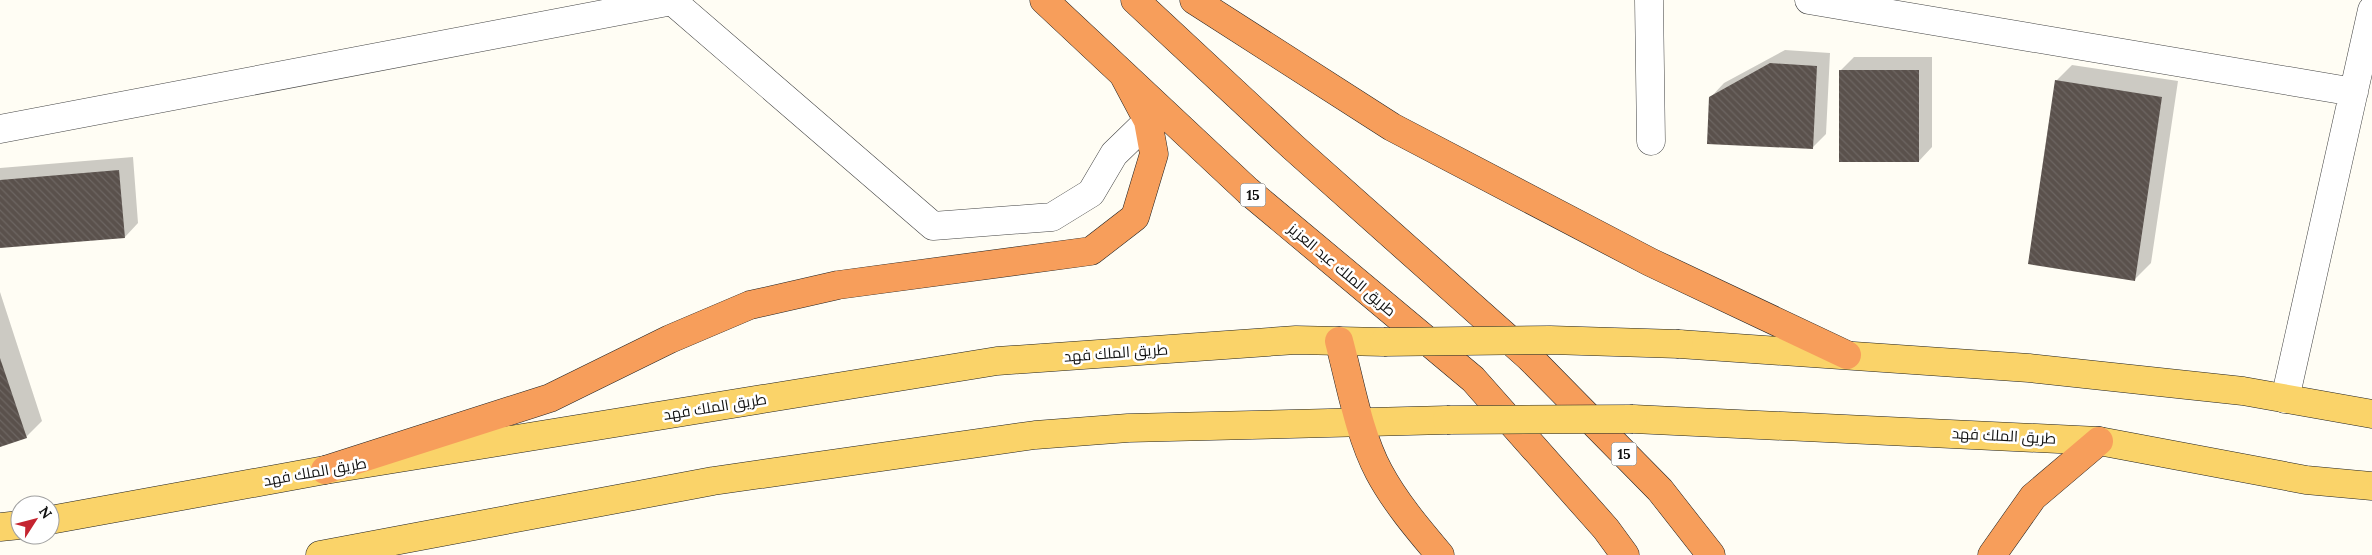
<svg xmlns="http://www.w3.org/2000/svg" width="2372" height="555" viewBox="0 0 2372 555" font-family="Lora,Cairo,serif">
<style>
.shadow{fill:#0003}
.building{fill:url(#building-back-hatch)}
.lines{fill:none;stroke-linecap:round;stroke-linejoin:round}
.minor-casing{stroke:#444;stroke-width:29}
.major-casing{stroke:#222;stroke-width:29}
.highway-casing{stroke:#222;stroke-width:29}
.minor{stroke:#fff;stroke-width:28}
.major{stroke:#fad369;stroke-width:28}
.highway{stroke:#f79e5b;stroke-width:28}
.major-bridge-casing{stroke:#222;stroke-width:29;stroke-linecap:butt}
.major-bridge{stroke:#fad369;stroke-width:28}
.labels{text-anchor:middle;stroke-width:5;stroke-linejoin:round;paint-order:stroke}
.shield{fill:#fff;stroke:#585858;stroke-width:1}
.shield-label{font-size:14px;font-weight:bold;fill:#111}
.street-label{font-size:15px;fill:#111;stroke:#fff}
</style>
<defs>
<pattern id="building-back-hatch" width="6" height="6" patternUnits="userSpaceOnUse" patternTransform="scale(1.25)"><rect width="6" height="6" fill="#5a514c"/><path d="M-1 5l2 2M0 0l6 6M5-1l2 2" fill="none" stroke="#6d6662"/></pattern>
</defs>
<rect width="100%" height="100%" fill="#fffdf4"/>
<path class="shadow" d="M1785,50L1830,53L1826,134L1812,148L1710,98L1724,83Z
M1854,57H1932V147L1919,161L1840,71Z
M2072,65L2178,81L2151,263L2135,279L2056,81Z
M133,157L138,223L125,237L0,247V168Z
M0,292L42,421L26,437L0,445Z"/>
<path class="building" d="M1770,63L1817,66L1813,149L1707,144L1709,97Z
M1839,70H1919V162H1839Z
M2055,80L2162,97L2135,281L2028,264Z
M119,170L125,238L0,248V180Z
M0,358L27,438L0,447Z"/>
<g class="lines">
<g class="minor-casing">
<path id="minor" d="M671,0L933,226L1052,217L1091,193L1114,154L1148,121
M1649,0L1651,141
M1809,0L2354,92
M0,129L672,1
M2285,399L2372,10"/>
</g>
<g class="major-casing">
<path id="major" d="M1679,344L2029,368L2243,391L2372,414
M1633,419L2099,441L2306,480L2372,486
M50,520L325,470L997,361L1296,340L1384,342
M0,527L20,525
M320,555L713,481L1035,435L1128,428L1447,420"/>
</g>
<g class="highway-casing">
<path id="highway" d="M1044,0L1248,191L1473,379L1606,529L1625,555
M1135,0L1293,147L1530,358L1660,490L1711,555
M1194,0L1392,127L1650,262L1847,355
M1339,341C1350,382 1359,435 1379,472C1395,502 1418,529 1440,555
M325,470L550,398L670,339L750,305L838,285L1091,251L1135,217L1154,154L1148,121L1123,74
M1992,555L2033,497L2099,441"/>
</g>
<use href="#minor" class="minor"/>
<use href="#major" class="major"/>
<use href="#highway" class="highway"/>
<g class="major-bridge-casing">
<path id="major-bridge" d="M1384,342L1550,340L1679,344
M1447,420L1633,419"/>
</g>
<use href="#major-bridge" class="major-bridge"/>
</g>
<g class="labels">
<g class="shield">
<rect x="1240.5" y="183.5" width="25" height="23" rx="4"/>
<rect x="1611.5" y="442.5" width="25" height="23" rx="4"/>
</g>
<g class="shield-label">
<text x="1253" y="200">15</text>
<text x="1624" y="459">15</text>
</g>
<g class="street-label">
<text transform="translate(1342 270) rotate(40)" y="5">طريق الملك عبد العزيز</text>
<text transform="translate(1116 353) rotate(-4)" y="5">طريق الملك فهد</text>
<text transform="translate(715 407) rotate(-9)" y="5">طريق الملك فهد</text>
<text transform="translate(2004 436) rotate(3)" y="5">طريق الملك فهد</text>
<text transform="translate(315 472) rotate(-10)" y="5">طريق الملك فهد</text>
</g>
</g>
<g transform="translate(35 520) rotate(54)"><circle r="24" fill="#ffffff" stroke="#a0a0a0"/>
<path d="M0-4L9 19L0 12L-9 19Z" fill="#c52430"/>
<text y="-8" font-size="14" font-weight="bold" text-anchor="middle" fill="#111111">N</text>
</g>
</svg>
